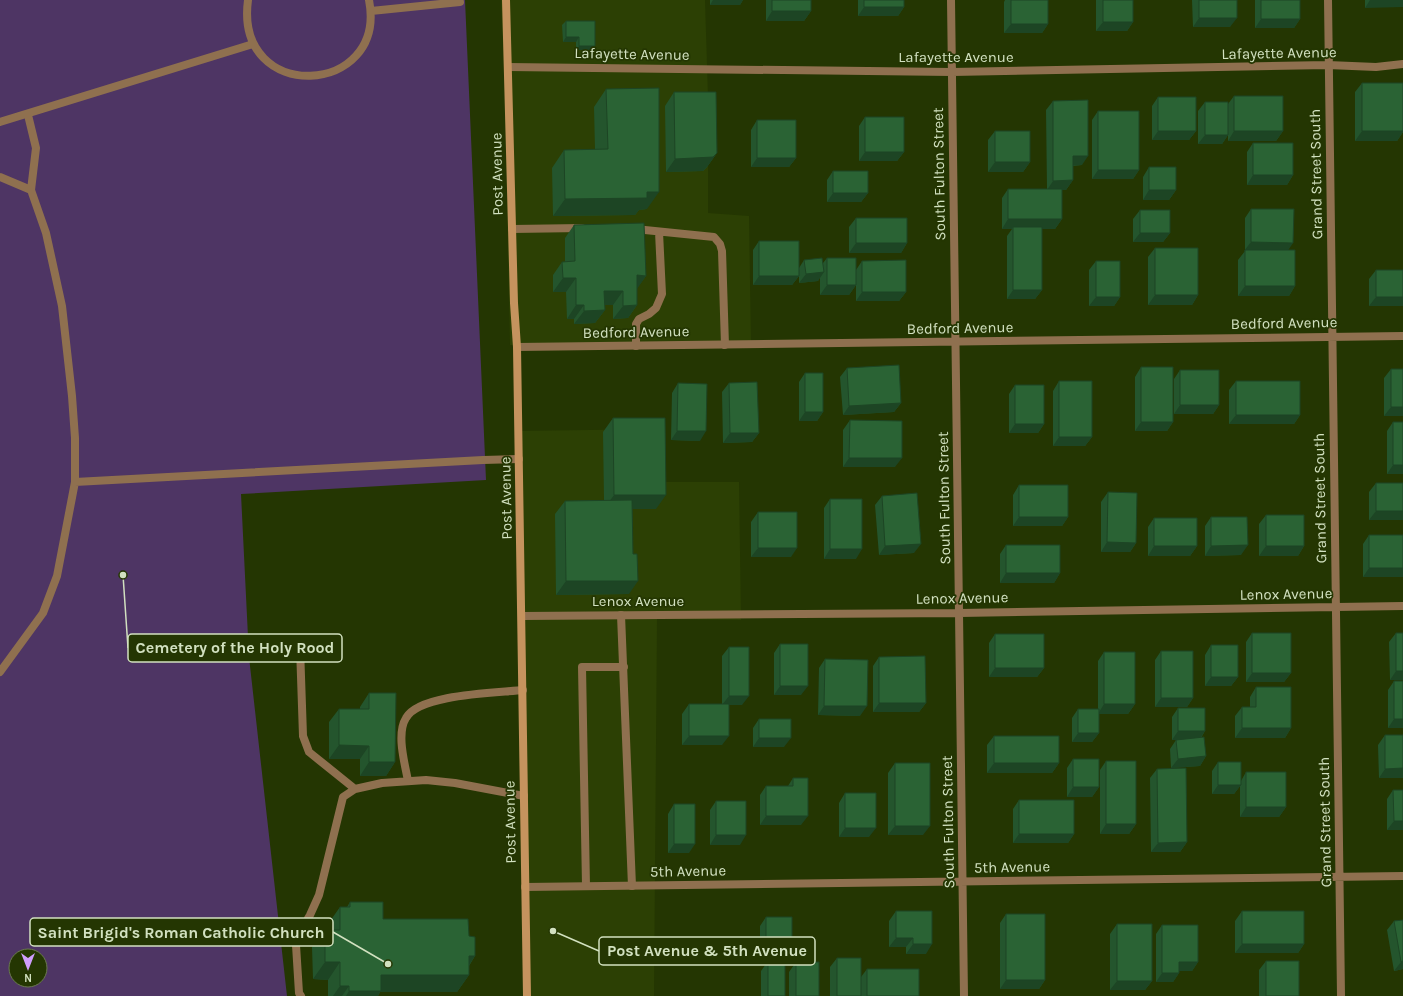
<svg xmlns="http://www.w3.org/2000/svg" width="1403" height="996" viewBox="0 0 1403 996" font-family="Karla,sans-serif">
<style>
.built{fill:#2c4004}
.green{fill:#4e3564;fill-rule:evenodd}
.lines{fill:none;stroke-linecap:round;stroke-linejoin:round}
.lane{stroke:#8f704f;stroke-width:8}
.street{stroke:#8f704f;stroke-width:8}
.secondary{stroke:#c5935e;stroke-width:8}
.wall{fill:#24552d}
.shaded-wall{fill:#1d4524}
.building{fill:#2a6334;stroke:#1d4524}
.labels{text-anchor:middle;stroke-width:3.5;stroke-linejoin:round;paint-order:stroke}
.street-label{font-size:15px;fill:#d2e1c0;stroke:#243602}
.leader{fill:none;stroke:#d2e1c0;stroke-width:1.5}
.callout-dot{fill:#d2e1c0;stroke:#243602;stroke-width:1.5}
.callout{fill:#243602;stroke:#d2e1c0;stroke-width:1.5}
.callout-label{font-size:16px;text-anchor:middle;font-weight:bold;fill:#d2e1c0}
</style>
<rect width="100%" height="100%" fill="#243602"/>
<path class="built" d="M501,0H705L708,97V213L749,216L751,345H510L505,93Z
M659,429V482H739L741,620L657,619L654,996H526L517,431Z"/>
<path class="green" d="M0,0H465L486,480L241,494L249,657L287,996H0ZM16,956H40V980H16Z"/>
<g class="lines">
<path class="lane" d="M248,0C234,105 388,97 369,0
M371,11L460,2
M0,122L253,44
M0,177L31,190
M512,229L582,228
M635,229L714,237L720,244L722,251L725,345
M636,346V324L639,319L649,314L656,308L662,294L659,232
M75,482L483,460L519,459
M621,615L632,886
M300,647L303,736L309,752L355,789
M0,672L43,613L57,576L75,482V438L72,396L62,306L46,233L31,190L36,148L28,115
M408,781C405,764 396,734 406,718C419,694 496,693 523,690
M586,886L582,667H624
M301,996L299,993L296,945L299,934L310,915L319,895L343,797L355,789L382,783L426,780L455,783L524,796"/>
<path class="street" d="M951,0L964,996
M1328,0L1341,996
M508,67L952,72L1328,65L1376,67L1403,64
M517,347L1403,336
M522,616L960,613L1403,606
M525,887L1403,876"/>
<path class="secondary" d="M506,0L514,303L517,347L527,996"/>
</g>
<path class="wall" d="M710,0H743L740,5H710Z
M766,0H811V11L804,21H766Z
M858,0H904V7L898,16H858Z
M1005,0H1048V24L1042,33H1004V2Z
M1096,0H1133V22L1127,31H1096Z
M1192,0H1237L1230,27H1193Z
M1255,0H1300V19L1294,28H1255Z
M1365,0H1403L1365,8Z
M566,21L595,46L592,50H576V42H563L562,25Z
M1362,83H1403V132L1397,141H1355V92Z
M606,89L647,209L639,210L635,215L553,216L552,168L564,150H595L594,107Z
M674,92L717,153L707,167L703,171L666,172L665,106Z
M1234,96L1283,131L1276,141H1228V135L1222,144H1198V111L1205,102L1228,104Z
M1158,97L1196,131L1189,140H1152V106Z
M1053,101L1082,165L1073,166V180L1066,190H1062V219L1055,229H1042V290L1035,299H1007V236L1012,229H1002V198L1008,189H1047L1046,110Z
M1098,111L1139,170L1133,179H1092V120Z
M865,117L904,152L897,161H859V126Z
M757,120L796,158L789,167H751V130Z
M995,131L1030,162L1023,172H988V140Z
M1253,143L1293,175L1287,185H1247V152Z
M1149,167L1176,190L1169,200H1143V177Z
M833,171L868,193L861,202H827V180Z
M1251,209L1288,250L1295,286L1289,296H1238V260L1245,251V218Z
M1140,210L1170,233L1163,242H1133V219Z
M856,218L907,243L901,253H849V227Z
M574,225L646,276L637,288V305L628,318L613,319V305H604L605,310L595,323L574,324V319H567L566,292H553V275L562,262H565V238Z
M759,241L799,268L804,260L823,263L827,258L856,285L849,295H820V277L818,281L799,283V276L792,285H753V250Z
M1155,248L1198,295L1192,305H1148V257Z
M862,261L906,292L899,301H856V270Z
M1096,261L1120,297L1114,306H1089V270Z
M1376,270L1403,306H1369V279Z
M1141,367L1173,422L1167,431H1135V377Z
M847,368L901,403L894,412L843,415L840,377Z
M1391,369L1403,416H1384V378Z
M1180,370L1219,405L1213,414H1174V379Z
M805,373L823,412L817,421H799V382Z
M1059,381L1092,437L1085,446H1053V391Z
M1236,381L1300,415L1294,424H1229V390Z
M678,383L700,441L671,440L672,393Z
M729,383L759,433L752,442L723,443L722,392Z
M1015,385L1044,424L1038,433H1009V394Z
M613,418L656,509H632L629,594L556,595L555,514L565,501L604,500L603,432Z
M850,420L895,467H843V430Z
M1393,422L1403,474H1387V431Z
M1376,483L1403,520H1369V492Z
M1019,485L1068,517L1062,526H1013V495Z
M1108,492L1136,543L1130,552H1101V502Z
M882,496L914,553L879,555L875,505Z
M830,499L856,559H824V508Z
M758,512L791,557H751V522Z
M1266,515L1304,546L1298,556H1259V524Z
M1211,517L1241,555L1205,556V526Z
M1154,518L1197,546L1190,556H1148V527Z
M1369,535L1403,577H1363V544Z
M1006,545L1060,573L1054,583H1000V554Z
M1252,633L1291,673L1284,682H1246V642Z
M1396,633L1403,680H1390L1389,642Z
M995,634L1044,668L1037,677H989V643Z
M780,644L801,695H774V653Z
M1211,645L1238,677L1231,686H1205V655Z
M729,647L742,705H729L722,745H682V714L689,704H722V656Z
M1161,651L1193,698L1187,707H1155V660Z
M1104,652L1135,704L1128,714H1099V733L1092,742H1072V718L1078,709H1098V661Z
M879,657L926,703L919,712H873V666Z
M825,659L860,716L818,715L819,668Z
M1394,681L1403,728H1388V690Z
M1256,687L1291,728L1285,738H1235V716L1242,707H1250V697Z
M369,693L395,762L386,776H360V759H329V722L339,709H360V707Z
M1178,708L1205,731L1201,738L1206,756L1200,766L1171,768L1170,749L1176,740H1172V717Z
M759,719L784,747H753V728Z
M1385,735H1403V778H1379L1378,745Z
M994,736L1059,763L1052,773H987V745Z
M1073,759L1099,787L1092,797H1067V768Z
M1106,761L1136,824L1129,834H1100V770Z
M1218,762L1241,781L1246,772L1286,807L1279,817H1240V786L1234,794H1212V771Z
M895,763L923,835H888V773Z
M1157,769L1187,842L1180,852H1151L1150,778Z
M793,778L801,825H760V795L766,786H788Z
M1393,790L1403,830H1387V799Z
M845,793L869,837H839V803Z
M1019,800L1074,834L1068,843H1013V809Z
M716,801L740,845H710V810Z
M674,804L689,853H668V814Z
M350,902L383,919L469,936L475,956L469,966V975L457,992H380L378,996H328V980L313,979L312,947L325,930H328V924L340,907H347Z
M896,911L926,954H906V947H889V921Z
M1242,911L1304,944L1298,953H1235V921Z
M1006,914L1045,980L1039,989H1000V923Z
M766,917L786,964H785V996H761V971L766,964H760V926Z
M1403,920V969L1394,971L1387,930L1394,921Z
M1117,924L1152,981L1145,990H1110V934Z
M1162,925L1198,962L1192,971H1179V973L1173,982H1156V934Z
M837,958L861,977L867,969L919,996H830V967Z
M1266,961L1299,996H1259V970Z
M796,962L819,996H789V972Z"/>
<path class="shaded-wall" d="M713,0H743L740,5H710Z
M1370,0H1403V7L1365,8Z
M864,7H904L898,16H858Z
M772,11H811L804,21H766Z
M1199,18H1237L1230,27H1193Z
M1261,19H1300L1294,28H1255Z
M1103,22H1133L1127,31H1096Z
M1011,24H1048L1042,33H1004Z
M566,37H579L576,42H563Z
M579,46H595L592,50H576Z
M1158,131H1196L1189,140H1152Z
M1234,131H1283L1276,141H1228Z
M1362,131H1403V132L1397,141H1355Z
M1205,135H1228L1222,144H1198Z
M865,152H904L897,161H859Z
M717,153L707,167L703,171L666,172L675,159Z
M1073,156H1088L1082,165L1066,166Z
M757,158H796L789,167H751Z
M995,162H1030L1023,172H988Z
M1098,170H1139L1133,179H1092Z
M1253,175H1293L1287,185H1247Z
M1073,180L1066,190H1047L1053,181Z
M1149,190H1176L1169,200H1143Z
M647,192H659L647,209L639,210L635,215L553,216L565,199Z
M833,193H868L861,202H827Z
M1008,219H1062L1055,229H1013V227L1012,229H1002Z
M1140,233H1170L1163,242H1133Z
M1251,242L1293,243L1287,252L1244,251Z
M856,243H907L901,253H849Z
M824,272L818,281L799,283L806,274Z
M637,275L646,276L637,289Z
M759,276H799L792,285H753Z
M563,278H576L566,292H553Z
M827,285H856L849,295H820Z
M1245,286H1295L1289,296H1238Z
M1013,290H1042L1035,299H1007Z
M604,291H623L613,305H595Z
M862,292H906L899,301H856Z
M1155,295H1198L1192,305H1148Z
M1096,297H1120L1114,306H1089Z
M1376,297H1403V306H1369Z
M576,305H584L574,319H567Z
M637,305L628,318L613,319L623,306Z
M605,310L595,323L574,324L584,311Z
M901,403L894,412L843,415L849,406Z
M1180,405H1219L1213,414H1174Z
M1391,407H1403V416H1384Z
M805,412H823L817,421H799Z
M1236,415H1300L1294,424H1229Z
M1141,422H1173L1167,431H1135Z
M1015,424H1044L1038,433H1009Z
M677,431H706L700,441L671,440Z
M730,433H759L752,442L723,443Z
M1059,437H1092L1085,446H1053Z
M849,458H902L895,467H843Z
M1393,465H1403V474H1387Z
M614,495H666L656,509H604Z
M1376,511H1403V520H1369Z
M1019,517H1068L1062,526H1013Z
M1107,542L1136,543L1130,552H1101Z
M921,544L914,553L879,555L885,546Z
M1248,545L1241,555L1205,556L1211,546Z
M1154,546H1197L1190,556H1148Z
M1266,546H1304L1298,556H1259Z
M758,548H797L791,557H751Z
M830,549H862L856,559H824Z
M1369,568H1403V577H1363Z
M1006,573H1060L1054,583H1000Z
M566,581H638L629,594L556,595Z
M995,668H1044L1037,677H989Z
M1396,671H1403V680H1390Z
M1252,673H1291L1284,682H1246Z
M1211,677H1238L1231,686H1205Z
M780,686H808L801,695H774Z
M729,696H749L742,705H722Z
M1161,698H1193L1187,707H1155Z
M879,703H926L919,712H873Z
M1104,704H1135L1128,714H1098Z
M824,706H867L860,716L818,715Z
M1394,719H1403V728H1388Z
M1242,728H1291L1285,738H1235Z
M1178,731H1205L1199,740H1172Z
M1078,733H1099L1092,742H1072Z
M689,736H729L722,745H682Z
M759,738H791L784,747H753Z
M339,745L369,746L360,759H329Z
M1206,756L1200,766L1171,768L1178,759Z
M369,762H395L386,776H360Z
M994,763H1059L1052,773H987Z
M1403,768V778H1379L1385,769Z
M1218,785H1241L1234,794H1212Z
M1073,787H1099L1092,797H1067Z
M1246,807H1286L1279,817H1240Z
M766,816H808L801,825H760Z
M1394,821H1403V830H1387Z
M1106,824H1136L1129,834H1100Z
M895,826H930L923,835H888Z
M845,828H876L869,837H839Z
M1019,834H1074L1068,843H1013Z
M716,835H746L740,845H710Z
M1187,842L1180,852H1151L1158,843Z
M674,844H695L689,853H668Z
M896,938H913L906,947H889Z
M913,944H932L926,954H906Z
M1242,944H1304L1298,953H1235Z
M766,955H792L786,964H768V962L766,964H760Z
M469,956H475L463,974Z
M1403,961V969L1394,971L1401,962Z
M325,962H340L328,980L313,979Z
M1179,962H1198L1192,971H1173Z
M1162,973H1179L1173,982H1156Z
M381,975H469L457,992H380L378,996H346L349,991Z
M1006,980H1045L1039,989H1000Z
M1117,981H1152L1145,990H1110Z
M340,986H349L342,996H333Z"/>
<path class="building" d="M772,0H811V11H772Z
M864,0H904V7H864Z
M1011,0H1048V24H1011Z
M1103,0H1133V22H1103Z
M1199,0H1237V18H1199Z
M1261,0H1300V19H1261Z
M566,21H595V46H579V37H566Z
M1362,83H1403V131H1362Z
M659,88V192H647V198L565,199L564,150L608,149L606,89Z
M674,92H716L717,153L713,157L675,159Z
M1234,96H1283V131H1234Z
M1158,97H1196V131H1158Z
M1088,100V156H1073V180L1053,181V101Z
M1205,102H1228V135H1205Z
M1098,111H1139V170H1098Z
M865,117H904V152H865Z
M757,120H796V158H757Z
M995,131H1030V162H995Z
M1253,143H1293V175H1253Z
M1149,167H1176V190H1149Z
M833,171H868V193H833Z
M1008,189H1062V219H1008Z
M1251,209H1294L1293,243L1251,242Z
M1140,210H1170V233H1140Z
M856,218H907V243H856Z
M644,223L646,276L637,275V305L623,306V291H604L605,310L584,311V305H576V278H563L562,262L575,261L574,225Z
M1013,227H1042V290H1013Z
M759,241H799V276H759Z
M1155,248H1198V295H1155Z
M1245,250H1295V286H1245Z
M822,258L824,272L806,274L804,260Z
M827,258H856V285H827Z
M906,260V292H862V261Z
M1096,261H1120V297H1096Z
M1376,270H1403V297H1376Z
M899,365L901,403L849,406L847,368Z
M1141,367H1173V422H1141Z
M1391,369H1403V407H1391Z
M1180,370H1219V405H1180Z
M805,373H823V412H805Z
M1059,381H1092V437H1059Z
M1236,381H1300V415H1236Z
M757,382L759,433H730L729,383Z
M678,383L707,384L706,431H677Z
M1015,385H1044V424H1015Z
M613,418H665L666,495H614Z
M850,420L902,421V458H849Z
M1393,422H1403V465H1393Z
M1376,483H1403V511H1376Z
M1019,485H1068V517H1019Z
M1108,492L1137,493L1136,543L1107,542Z
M917,493L921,544L885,546L882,496Z
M830,499H862V549H830Z
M632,500L633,554H637L638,581H566L565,501Z
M758,512H797V548H758Z
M1266,515H1304V546H1266Z
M1211,517H1247L1248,545L1211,546Z
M1154,518H1197V546H1154Z
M1369,535H1403V568H1369Z
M1006,545H1060V573H1006Z
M1252,633H1291V673H1252Z
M1396,633H1403V671H1396Z
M995,634H1044V668H995Z
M780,644H808V686H780Z
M1211,645H1238V677H1211Z
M729,647H749V696H729Z
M1161,651H1193V698H1161Z
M1104,652H1135V704H1104Z
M925,656L926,703H879V657Z
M825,659L868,660L867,706H824Z
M1394,681H1403V719H1394Z
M1256,687H1291V728H1242V707H1256Z
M369,693H396L395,762H369V746L339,745V709H369Z
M689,704H729V736H689Z
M1178,708H1205V731H1178Z
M1078,709H1099V733H1078Z
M759,719H791V738H759Z
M1385,735H1403V768L1385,769Z
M994,736H1059V763H994Z
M1204,737L1206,756L1178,759L1176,740Z
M1073,759H1099V787H1073Z
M1106,761H1136V824H1106Z
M1218,762H1241V785H1218Z
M895,763H930V826H895Z
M1186,768L1187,842L1158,843L1157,769Z
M1246,772H1286V807H1246Z
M793,778H808V816H766V786H793Z
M1393,790H1403V821H1394Z
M845,793H876V828H845Z
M1019,800H1074V834H1019Z
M716,801H746V835H716Z
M674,804H695V844H674Z
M350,902H383V919H468L469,936L475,937V956H469V975H381V991H349V986H340V962H325V930H340V907H350Z
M896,911H932V944H913V938H896Z
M1242,911H1304V944H1242Z
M1006,914H1045V980H1006Z
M766,917H792V955H766Z
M1403,920V961L1401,962L1394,921Z
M1117,924H1152V981H1117Z
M1162,925H1198V962H1179V973H1162Z
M837,958H861V996H837Z
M1266,961H1299V996H1266Z
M768,962H785V996H768Z
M796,962H819V996H796Z
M867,969H919V996H867Z"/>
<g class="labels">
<g class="street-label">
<text transform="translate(1279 53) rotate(-1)" y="5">Lafayette Avenue</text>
<text transform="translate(632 54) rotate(1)" y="5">Lafayette Avenue</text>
<text x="956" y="62">Lafayette Avenue</text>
<text transform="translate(497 174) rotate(-91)" y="5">Post Avenue</text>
<text transform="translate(939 174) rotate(-91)" y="5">South Fulton Street</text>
<text transform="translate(1316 174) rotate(-91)" y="5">Grand Street South</text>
<text transform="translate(1284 323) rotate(-1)" y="5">Bedford Avenue</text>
<text transform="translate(960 328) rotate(-1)" y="5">Bedford Avenue</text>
<text transform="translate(636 332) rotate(-1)" y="5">Bedford Avenue</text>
<text transform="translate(506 498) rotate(-91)" y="5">Post Avenue</text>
<text transform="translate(944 498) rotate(-91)" y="5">South Fulton Street</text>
<text transform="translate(1320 498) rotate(-91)" y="5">Grand Street South</text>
<text transform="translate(1286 594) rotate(-1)" y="5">Lenox Avenue</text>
<text transform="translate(962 598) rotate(-1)" y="5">Lenox Avenue</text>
<text x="638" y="606">Lenox Avenue</text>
<text transform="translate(510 822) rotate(-91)" y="5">Post Avenue</text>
<text transform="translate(948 822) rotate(-91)" y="5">South Fulton Street</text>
<text transform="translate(1325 822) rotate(-91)" y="5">Grand Street South</text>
<text transform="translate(1012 867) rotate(-1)" y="5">5th Avenue</text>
<text transform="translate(688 871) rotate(-1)" y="5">5th Avenue</text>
</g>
</g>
<path class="leader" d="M123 575L128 648M388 964L333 932M553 931L599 951"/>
<g class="callout-dot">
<circle cx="123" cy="575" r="4"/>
<circle cx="388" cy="964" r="4"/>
<circle cx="553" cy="931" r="4"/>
</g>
<g class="callout">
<rect x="128" y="634" width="214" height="28" rx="4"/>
<rect x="30" y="918" width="303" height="28" rx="4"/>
<rect x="599" y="937" width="216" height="28" rx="4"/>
</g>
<g class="callout-label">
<text x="235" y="653">Cemetery of the Holy Rood</text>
<text x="181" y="938">Saint Brigid's Roman Catholic Church</text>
<text x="707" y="956">Post Avenue &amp; 5th Avenue</text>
</g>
<g transform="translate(28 968) rotate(180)"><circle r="19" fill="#243602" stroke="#6a7a4e"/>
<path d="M0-3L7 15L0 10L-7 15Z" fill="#d09dfe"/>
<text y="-6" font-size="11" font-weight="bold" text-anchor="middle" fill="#d2e1c0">N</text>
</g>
</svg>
